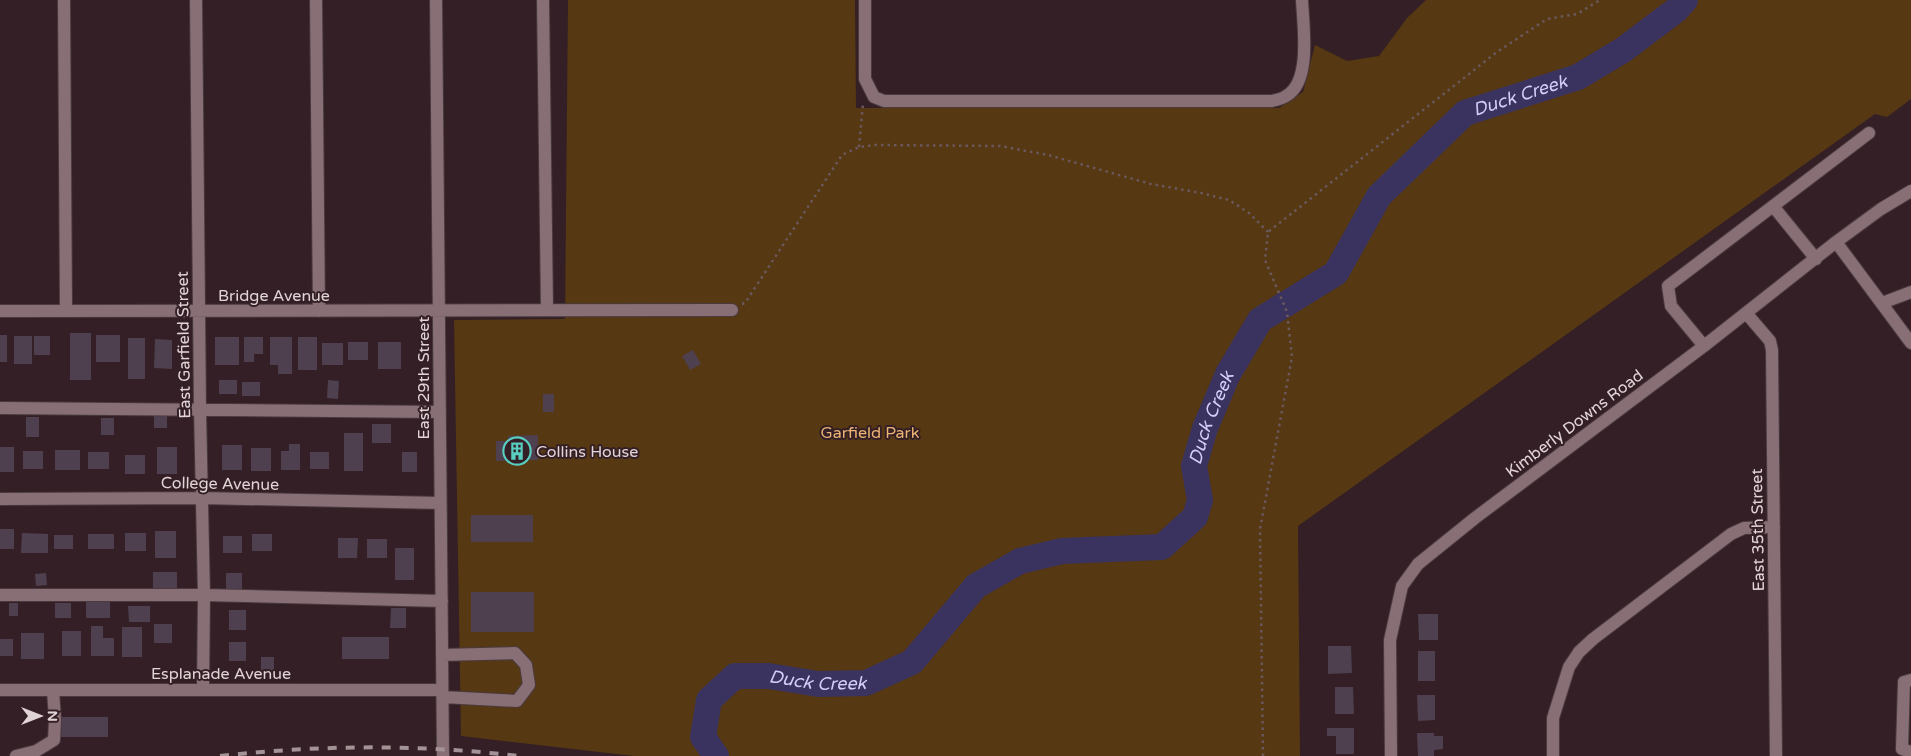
<svg xmlns="http://www.w3.org/2000/svg" width="1911" height="756" viewBox="0 0 1911 756" font-family="'Varela Round',sans-serif">
<style>
.green{fill:#563812}
.lines{fill:none;stroke-linecap:round;stroke-linejoin:round}
.river{stroke:#3b335f;stroke-width:26}
.building{fill:#4f404f}
.minor-casing{stroke:#4a3a3e;stroke-width:14}
.path{stroke:#6a585d;stroke-width:2.5;stroke-dasharray:2.5 4;stroke-linecap:butt}
.minor{stroke:#876f75;stroke-width:12}
.rail{stroke:#a39397;stroke-width:4;stroke-dasharray:9 9;stroke-linecap:butt}
.labels{text-anchor:middle;stroke-width:4;stroke-linejoin:round;paint-order:stroke}
.street-label{font-size:16px;fill:#e1d4d7;stroke:#331f25}
.park-label{font-size:16px;fill:#ecb473;stroke:#331f25}
.poi-label{font-size:16px;fill:#e1d4d7;stroke:#331f25;text-anchor:start}
.water-label{font-size:18px;font-style:italic;fill:#d2cdfa;stroke:#331f25}
</style>
<rect width="100%" height="100%" fill="#331f25"/>
<path class="green" d="M568,0H855L856,108H1279L1303,92L1315,45L1347,61L1379,56L1407,18L1426,0H1911V99L1887,117L1875,114L1298,526L1300,756H634L461,736L454,320L565,319Z"/>
<g class="lines">
<path class="river" id="s1" d="M716,756L703,737L709,700L735,676H769L818,684L866,683L912,662L976,586L1020,561L1062,551L1162,547L1195,517L1200,500L1194,466L1205,428L1228,374L1260,320L1336,273L1379,196L1465,113L1578,77L1623,50L1676,10L1685,0"/>
</g>
<path class="building" d="M70,333H91V380H70Z
M0,335H7V362H0Z
M96,335H120V362H96Z
M14,336H32V364H14Z
M34,336H50V355H34Z
M215,337H239V365H215Z
M244,337H263V354H254V362H244Z
M270,337H292V374H278V365H270Z
M298,337H317V370H298Z
M128,338H145V379H128Z
M155,339L172,340V369L154,368Z
M348,342H368V360H348Z
M378,342H401V369H378Z
M322,343H343V365H322Z
M693,350L701,364L690,370L682,356Z
M219,380H237V394H219Z
M328,380L339,381L338,399L327,398Z
M242,382H260V396H242Z
M543,394H554V412H543Z
M154,416H167V428H154Z
M26,417H39V437H26Z
M101,418H114V435H101Z
M372,424H391V443H372Z
M344,433H363V471H344Z
M538,435V460L496,461V441H508V436Z
M289,444H300V470H281V451H289Z
M222,445H242V470H222Z
M0,447H14V472H0Z
M157,447H177V474H157Z
M251,448H271V471H251Z
M55,450H80V470H55Z
M23,451H43V469H23Z
M88,452H109V469H88Z
M310,452H329V469H310Z
M402,452H417V472H402Z
M125,455H145V474H125Z
M471,515H533V542H471Z
M0,529H14V549H0Z
M155,531H176V558H155Z
M22,533L48,534V553H21Z
M125,533H146V551H125Z
M88,534H114V549H88Z
M252,534H272V551H252Z
M54,535H73V549H54Z
M223,536H242V553H223Z
M338,538H358L357,558H338Z
M367,539H387V558H367Z
M395,548H414V580H395Z
M153,572H177V588H153Z
M46,573L47,585L36,586L35,574Z
M226,573H242V589H226Z
M471,592H534V632H471Z
M86,602H110V618H86Z
M9,603H18V616H9Z
M55,603H71V618H55Z
M128,606H150V622H129Z
M391,608H406V628H390Z
M229,610H246V630H229Z
M1418,614H1438V640H1419Z
M154,624H172V643H154Z
M91,626H103V638H114V656H91Z
M122,627H142V657H122Z
M62,631H81V656H62Z
M21,633H44V659H21Z
M342,637H389V659H342Z
M0,639H13V656H0Z
M229,642H246V661H229Z
M1328,646H1351L1352,673L1328,674Z
M1418,651H1435V681H1418Z
M261,657H274V671H261Z
M1335,687H1353L1354,714H1335Z
M1417,695H1435V720L1418,721Z
M57,717H108V737H57Z
M1327,728H1354V754H1336V736H1327Z
M1417,733H1434V736H1443V749L1434,750V756H1418Z"/>
<g class="lines">
<g class="minor-casing">
<path id="minor" d="M64,0L66,311
M196,0L200,410L204,595L203,689
M316,0L319,311
M436,0L443,756
M543,0L547,310
M865,0V79L874,97L884,101H1271C1276,100 1282,99 1286,96C1312,82 1303,25 1302,0
M1773,206L1816,259
M1836,242L1911,343
M1882,303L1911,292
M0,311L732,310
M1746,313L1770,341L1772,350L1776,756
M1704,346L1671,306L1668,286L1869,133
M0,408L440,412
M0,499L202,498L440,503
M0,595H204L442,601
M442,655L515,653L526,665L529,685L517,701L443,697
M1911,680L1904,682L1902,749L1911,752
M0,690H442
M16,756L36,751L54,740L55,720L53,690
M1391,756L1390,640L1402,586L1418,564L1475,518L1704,346L1836,242L1881,209L1911,191
M1553,756V718L1569,667L1579,652L1593,639L1731,534L1744,528L1774,527"/>
</g>
<path class="path" d="M859,147L863,104
M742,304L745,303L842,155L859,147L875,145L1000,146L1048,155L1151,184L1201,193L1229,200L1249,213L1268,232
M1263,756L1260,529L1292,357L1287,312L1265,260L1268,232L1497,52L1547,19L1577,14L1600,0"/>
<use href="#minor" class="minor"/>
<path class="rail" d="M220,756C319,745 419,744 518,756"/>
</g>
<defs>
<g id="building-ring" transform="scale(1.4375)"><circle r="9.5" fill="#331f25" stroke="#58cec0" stroke-width="1.5"/><path d="M-4-6H4V6H1V3H-1V6H-4ZM-2.5-4.3h1.7v1.8h-1.7ZM.8-4.3h1.7v1.8H.8ZM-2.5-1h1.7V.8h-1.7ZM.8-1h1.7V.8H.8Z" fill="#58cec0"/></g>
</defs>
<g fill-rule="evenodd">
<use href="#building-ring" x="517" y="451"/>
</g>
<g class="labels">
<g class="street-label">
<text x="274" y="301">Bridge Avenue</text>
<text transform="translate(183 345) rotate(-91)" y="6">East Garfield Street</text>
<text transform="translate(423 378) rotate(-90)" y="6">East 29th Street</text>
<text transform="translate(1574 423) rotate(-37)" y="6">Kimberly Downs Road</text>
<text transform="translate(220 483) rotate(1)" y="6">College Avenue</text>
<text transform="translate(1757 530) rotate(-91)" y="6">East 35th Street</text>
<text x="221" y="679">Esplanade Avenue</text>
</g>
<g class="park-label">
<text x="870" y="438">Garfield Park</text>
</g>
<g class="poi-label">
<text x="536" y="457">Collins House</text>
</g>
<g class="water-label">
<text dy="6" stroke="none"><textPath href="#s1" startOffset="1184">Duck Creek</textPath></text>
<text dy="6" stroke="none"><textPath href="#s1" startOffset="719">Duck Creek</textPath></text>
<text dy="6" stroke="none"><textPath href="#s1" startOffset="179">Duck Creek</textPath></text>
</g>
</g>
<g transform="translate(40 716) rotate(90)" stroke="#331f25" stroke-width="4" paint-order="stroke">
<path d="M0-4L9 19L0 12L-9 19Z" fill="#e1d4d7"/>
<text y="-8" font-size="14" font-weight="bold" text-anchor="middle" fill="#e1d4d7">N</text>
</g>
</svg>
